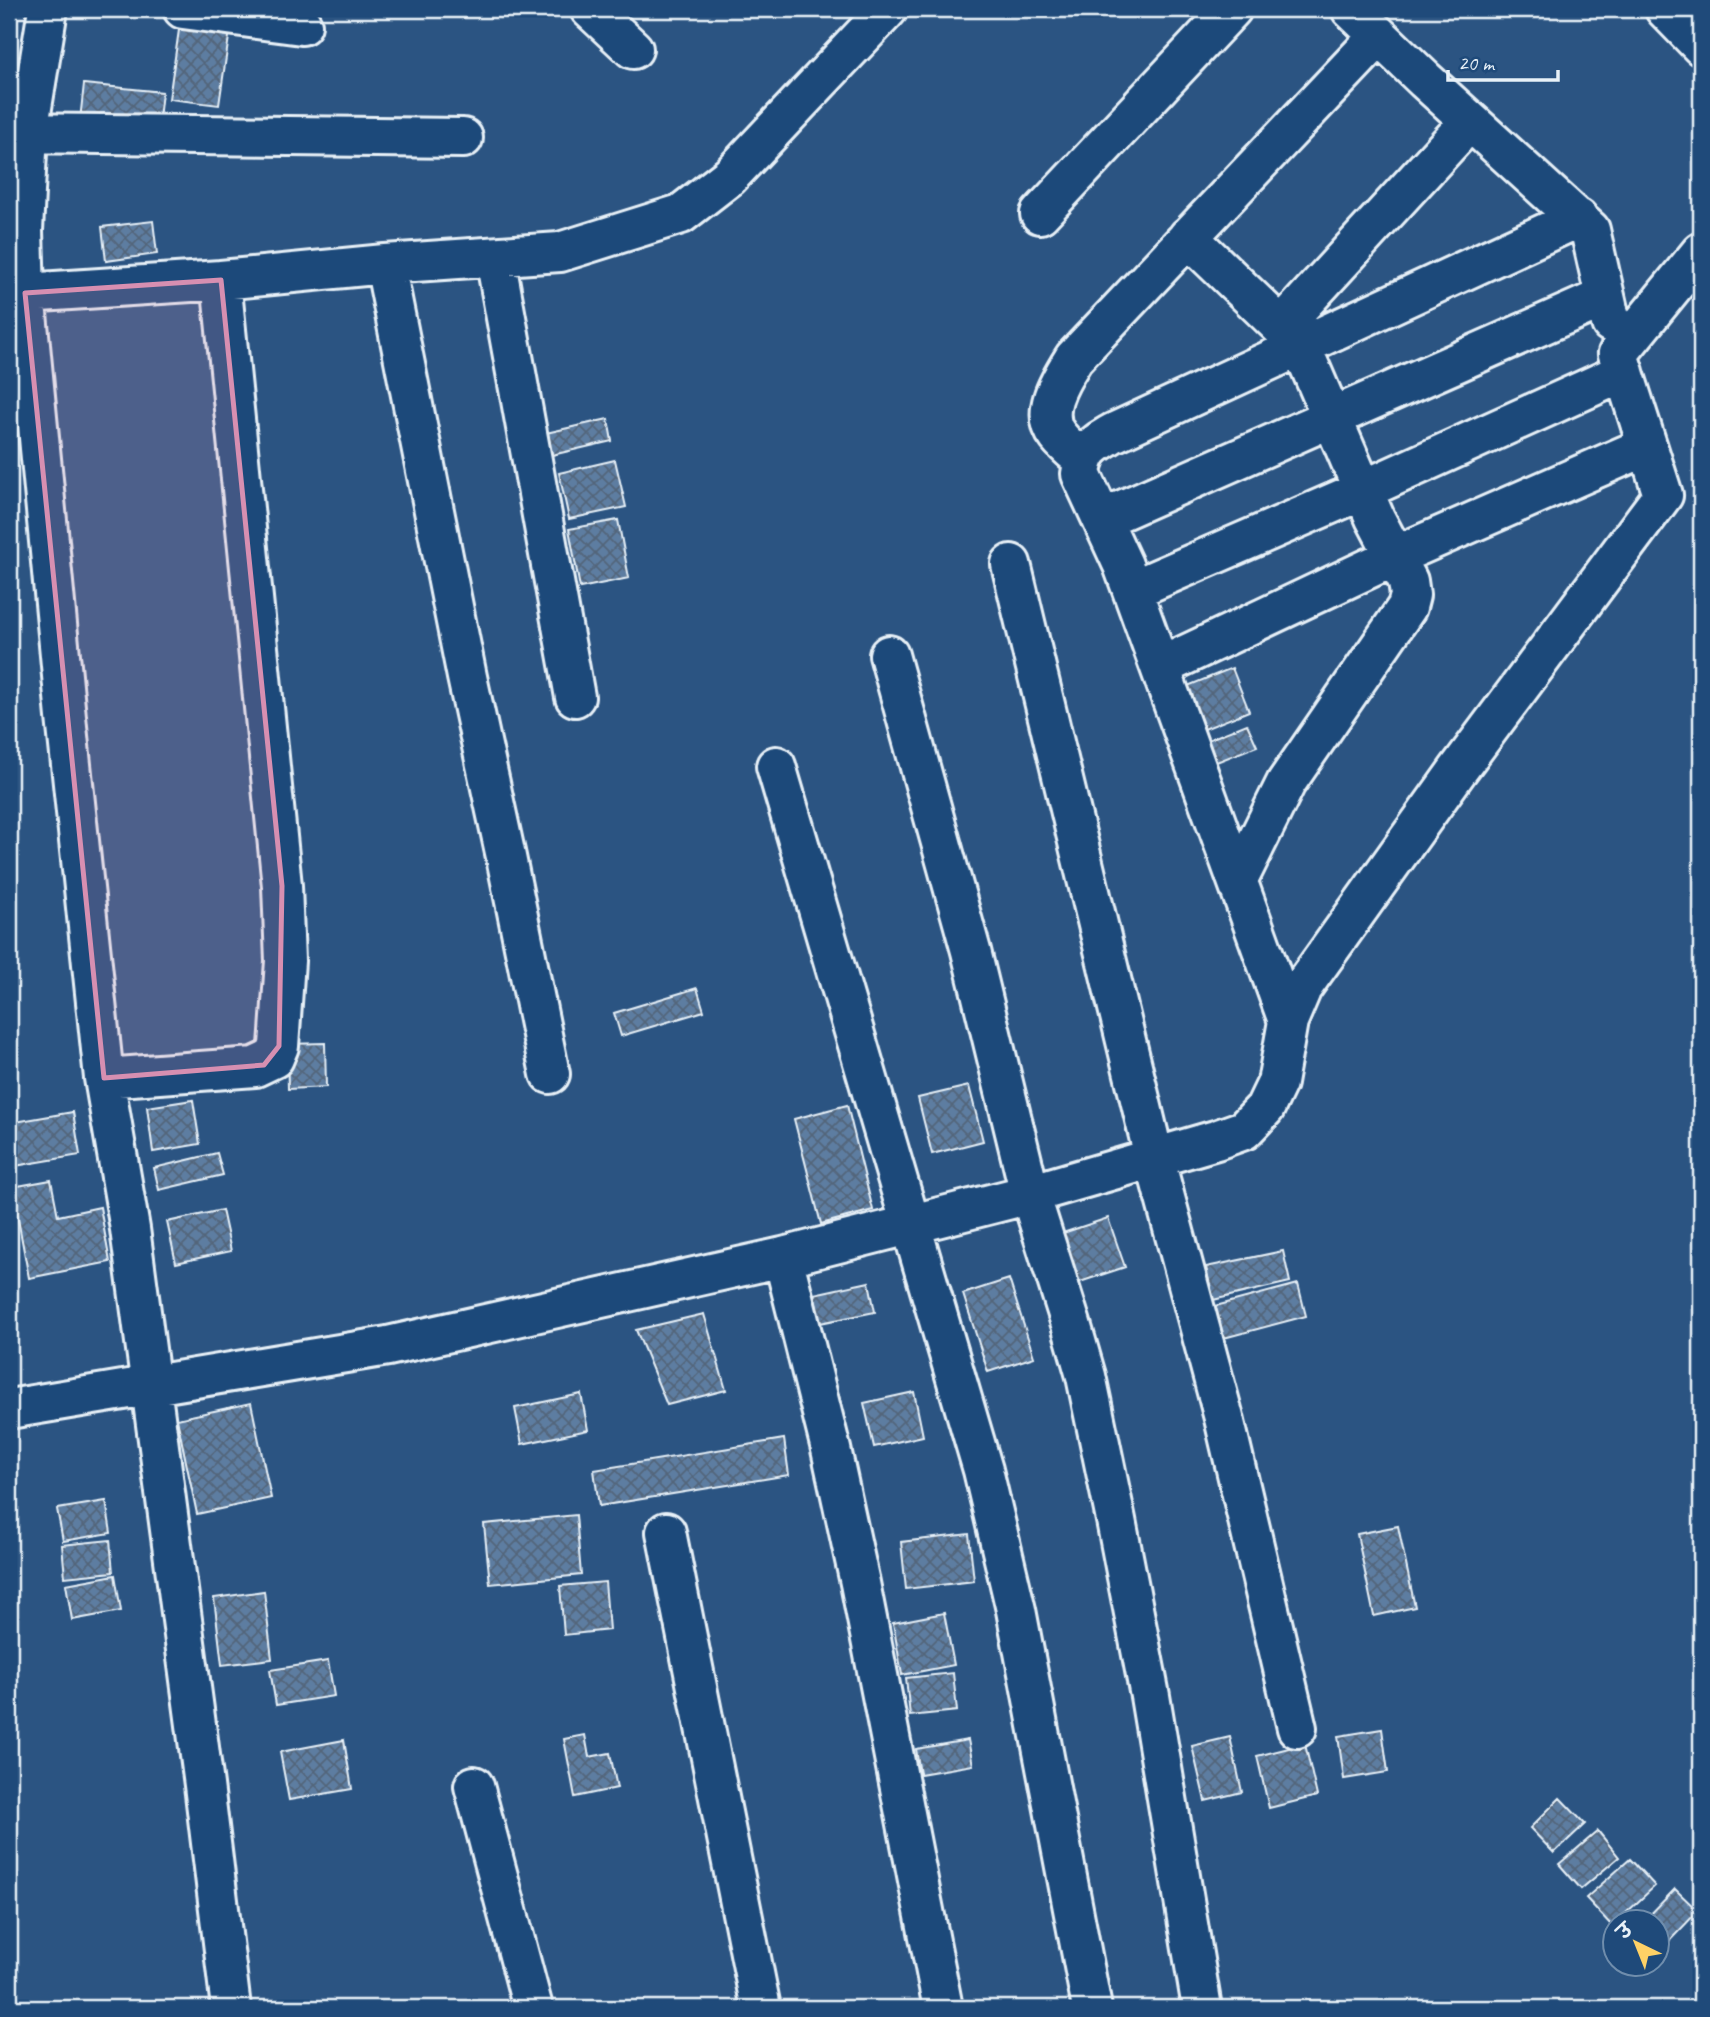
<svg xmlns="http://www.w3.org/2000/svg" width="1710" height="2017" viewBox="0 0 1710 2017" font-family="Caveat,'Playpen Sans Deva',sans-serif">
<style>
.building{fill:url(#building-cross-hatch);stroke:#e8f1f8;stroke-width:2}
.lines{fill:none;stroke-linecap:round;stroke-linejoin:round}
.street-casing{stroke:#e8f1f8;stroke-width:44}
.street{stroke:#1f4a7a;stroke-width:38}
.marked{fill:#d78fb1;fill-opacity:0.2;stroke:#d78fb1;stroke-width:5;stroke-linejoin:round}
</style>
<defs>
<pattern id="building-cross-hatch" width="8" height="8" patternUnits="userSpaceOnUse" patternTransform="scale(1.75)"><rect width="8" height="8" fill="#5d7da1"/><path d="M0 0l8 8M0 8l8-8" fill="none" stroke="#53657a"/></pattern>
</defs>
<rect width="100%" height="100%" fill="#2b5482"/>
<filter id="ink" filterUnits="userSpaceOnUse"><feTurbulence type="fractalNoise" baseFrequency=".0143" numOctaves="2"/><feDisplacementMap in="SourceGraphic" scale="14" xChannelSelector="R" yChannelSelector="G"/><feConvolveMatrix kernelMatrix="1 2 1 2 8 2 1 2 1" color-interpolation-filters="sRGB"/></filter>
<g filter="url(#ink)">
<path class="building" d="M181,16L231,23L219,105L169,99Z
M84,84L162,92L158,128L80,120Z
M153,221L157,254L106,261L102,227Z
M608,419L612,441L552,455L546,433Z
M615,460L626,507L569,519L559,473Z
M618,520L629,578L580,588L569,529Z
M1232,668L1249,711L1202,730L1185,687Z
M1247,724L1257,746L1209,765L1200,743Z
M697,988L704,1011L621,1036L614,1013Z
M325,1043L326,1087L288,1089L287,1044Z
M969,1086L983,1141L932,1154L918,1098Z
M193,1100L200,1144L153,1152L147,1107Z
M847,1105L873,1210L821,1224L794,1119Z
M73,1112L80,1155L9,1167V1123Z
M217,1153L223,1175L159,1190L154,1168Z
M51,1180L58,1216L100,1207L110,1262L29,1278L12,1187Z
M222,1210L231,1251L176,1263L167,1222Z
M1108,1218L1125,1267L1077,1283L1060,1234Z
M1283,1251L1290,1282L1213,1300L1206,1267Z
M1009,1279L1034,1357L988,1372L963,1294Z
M869,1282L875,1312L820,1323L814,1294Z
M1298,1284L1306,1316L1220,1339L1212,1307Z
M704,1314L726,1390L667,1405L636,1330Z
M914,1392L923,1436L874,1447L864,1403Z
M581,1394L588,1430L522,1444L515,1408Z
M251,1403L271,1498L197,1514L177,1419Z
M784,1439L789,1475L599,1506L594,1470Z
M106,1501L111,1533L63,1541L57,1509Z
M576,1515L581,1575L490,1584L484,1524Z
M1398,1526L1415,1607L1374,1616L1357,1534Z
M969,1534L974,1581L906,1589L901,1542Z
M110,1540L113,1572L65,1577L62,1545Z
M115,1575L121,1611L72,1620L66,1584Z
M605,1582L609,1630L564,1635L560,1586Z
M264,1591L272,1659L222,1665L214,1598Z
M944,1613L954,1665L902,1675L893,1623Z
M328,1661L334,1696L276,1705L270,1670Z
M953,1673L957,1711L910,1716L906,1678Z
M1382,1729L1388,1772L1344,1779L1338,1736Z
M585,1735L589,1757L610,1753L617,1788L575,1797L564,1739Z
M1230,1737L1242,1792L1205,1801L1192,1746Z
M344,1740L352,1789L289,1800L280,1752Z
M968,1740L973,1765L920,1774L916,1749Z
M1305,1744L1317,1796L1269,1808L1257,1756Z
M1560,1798L1585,1824L1554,1853L1530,1828Z
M1598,1831L1619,1857L1581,1889L1559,1864Z
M1630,1859L1655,1886L1612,1926L1586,1898Z
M1675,1889L1698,1911L1658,1953V1923H1642Z"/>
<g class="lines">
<g class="street-casing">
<path id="street" d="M48,9L28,132L23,231L25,293L66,717L104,1078L130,1229L204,1785L231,2008
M183,9L302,25
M590,9L633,49
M1351,9L1425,80L1590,230L1611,323
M1665,9L1701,46
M9,133L463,138
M1040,214L1232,9
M1188,237L1301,346L1375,518L1408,581L1410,595L1407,607L1286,783L1238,880
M495,257L575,697
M385,264L467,677L506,857L550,1074
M221,280L385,264L560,252L681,214L730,176L888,9
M25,293L221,280L282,886L285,961L279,1046L274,1058L255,1067L104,1078
M1281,327L1470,121
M1083,460C1075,453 1065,445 1058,436C1039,412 1061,379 1074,358L1379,36
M1102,519L1605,297
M1011,564L1154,1157L1224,1418L1297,1728
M1132,590L1363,490L1624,372
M889,655L971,951L1030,1194L1071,1324L1086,1376L1116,1520L1150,1696L1202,2008
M1160,667L1395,556L1647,446
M776,766L983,1470L1016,1610L1092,2008
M1288,1021L1123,565L1081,474C1084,449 1093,445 1113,433L1578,218
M783,1257L831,1449L860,1583L943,2008
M9,1409L388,1346L783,1257L1030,1194L1216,1140L1244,1130L1265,1108L1277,1083L1288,1021L1302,988L1458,770L1663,495L1618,354L1701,252
M666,1532L761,2008
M474,1786L533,2008"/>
</g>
<use href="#street" class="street"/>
</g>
</g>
<path class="marked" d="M221,280L282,886L279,1046L264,1065L104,1078L25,293Z"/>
<rect width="1710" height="2017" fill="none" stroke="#1f4a7a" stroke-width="35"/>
<rect x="18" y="18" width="1675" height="1982" fill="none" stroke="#e8f1f8" stroke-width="2.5" filter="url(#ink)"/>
<g transform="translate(1636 1943) rotate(317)"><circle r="33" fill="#1f4a7a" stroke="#6f8dac" stroke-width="2"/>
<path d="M0-5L12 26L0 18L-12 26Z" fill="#ffd166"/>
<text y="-10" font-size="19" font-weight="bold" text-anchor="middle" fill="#e8f1f8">उ</text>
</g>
<path d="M1448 70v10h110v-10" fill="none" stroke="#e8f1f8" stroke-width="3.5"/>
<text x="1458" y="70" font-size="21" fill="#e8f1f8" stroke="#1f4a7a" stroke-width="5" paint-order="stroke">20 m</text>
</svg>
